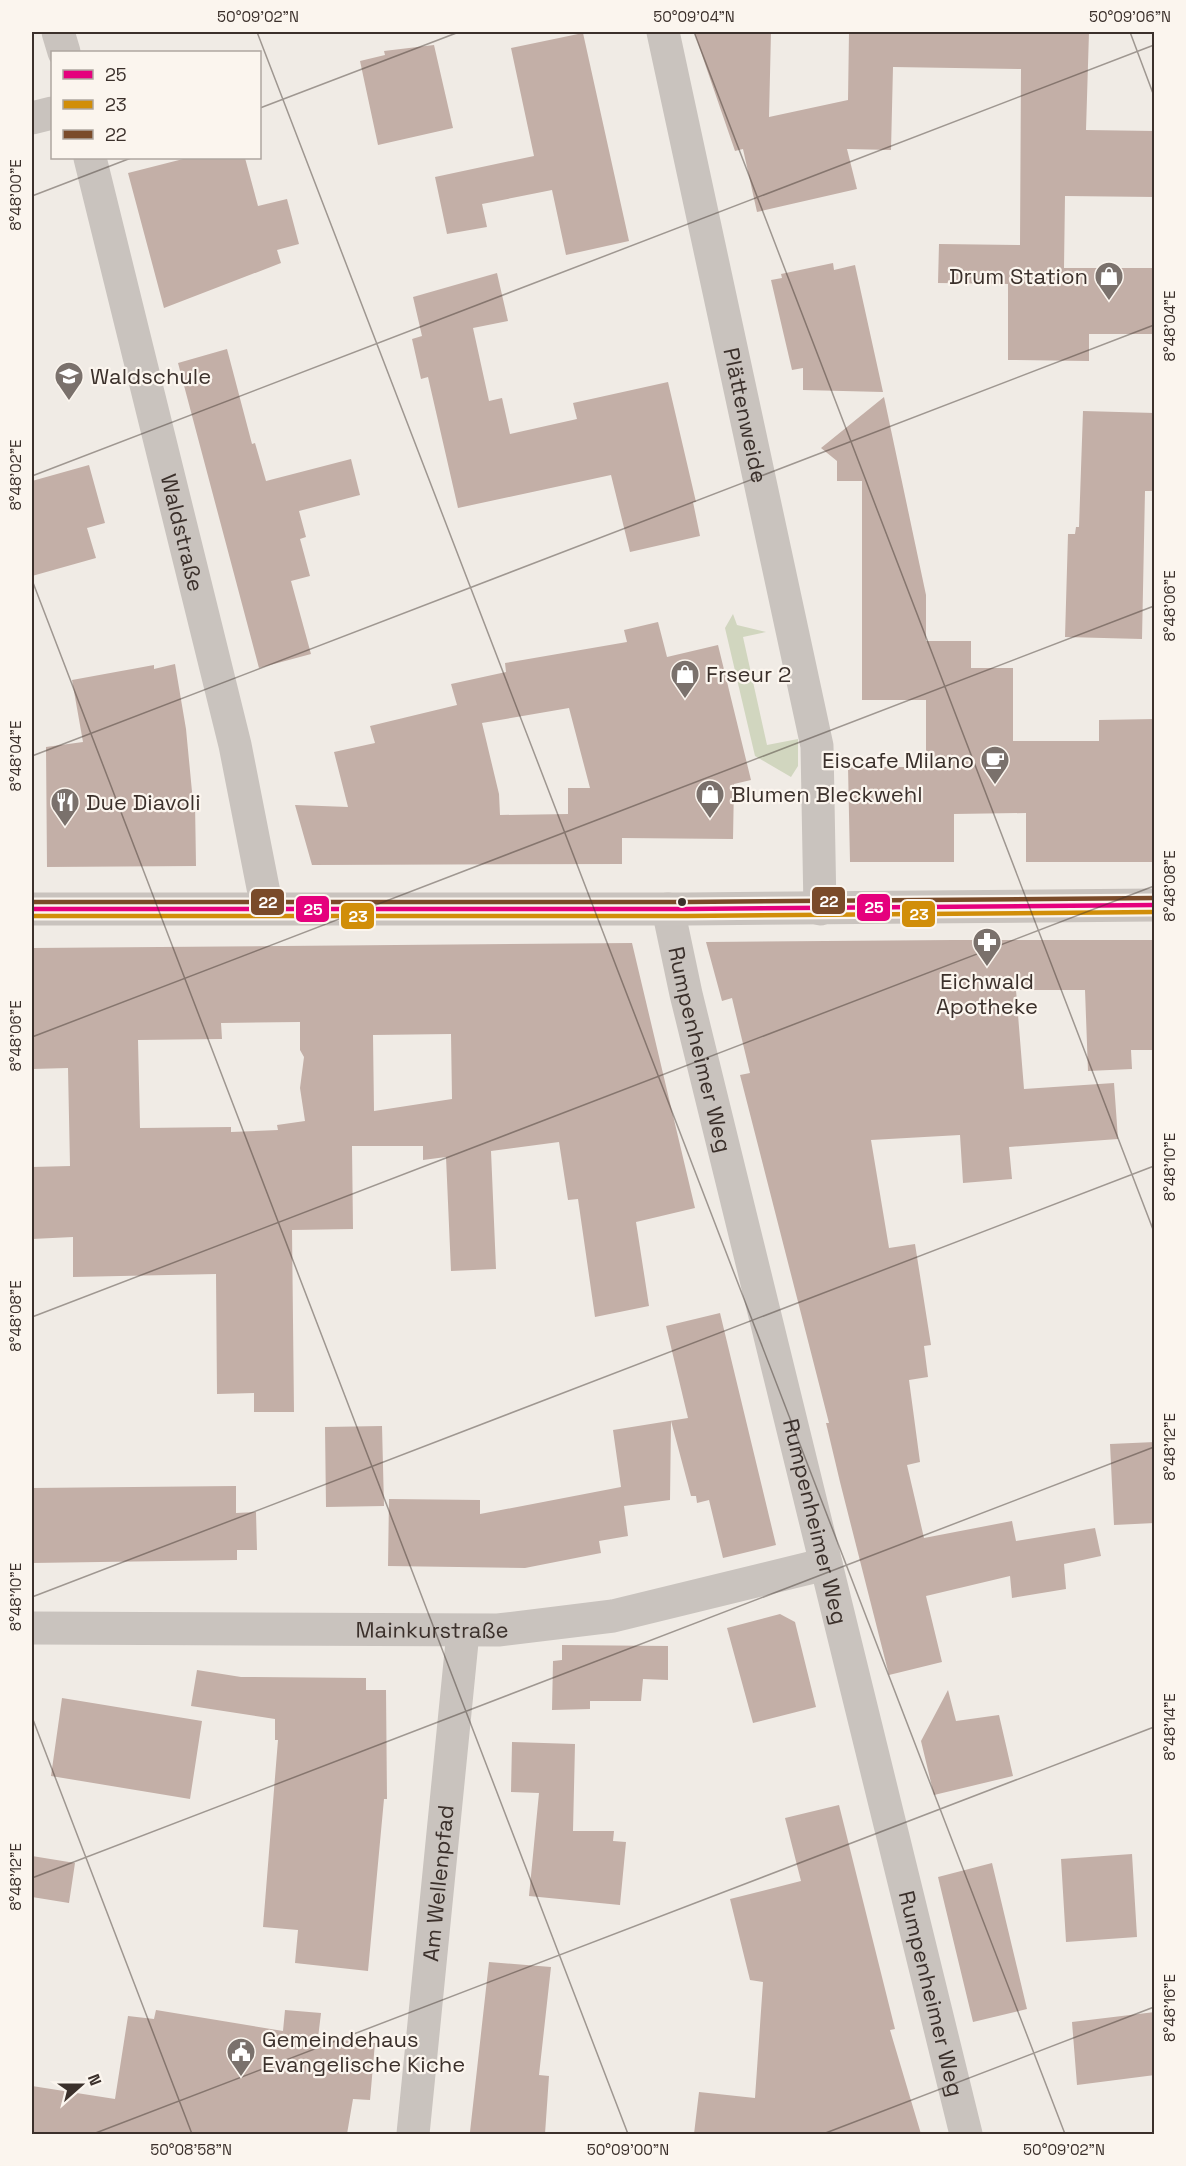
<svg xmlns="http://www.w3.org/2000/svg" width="1186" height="2166" viewBox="0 0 1186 2166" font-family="'Space Grotesk',sans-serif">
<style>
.green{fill:#d1d6bf}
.building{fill:#c3afa7;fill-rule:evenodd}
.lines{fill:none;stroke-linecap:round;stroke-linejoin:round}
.minor{stroke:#c9c3be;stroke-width:33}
.bus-1-casing{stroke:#fbf5ee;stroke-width:9}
.bus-2-casing{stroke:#fbf5ee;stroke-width:9}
.bus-3-casing{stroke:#fbf5ee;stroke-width:9}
.bus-1{stroke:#e5007d;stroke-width:4.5}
.bus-2{stroke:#d18e09;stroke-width:4.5}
.bus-3{stroke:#7a4b2a;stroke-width:4.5}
.ticks{fill:none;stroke:#3b302b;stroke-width:1.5;stroke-opacity:0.45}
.bus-dot{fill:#3b302b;stroke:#fbf5ee;stroke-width:2}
.labels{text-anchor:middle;stroke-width:4.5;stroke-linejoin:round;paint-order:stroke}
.poi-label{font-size:22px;fill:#3b302b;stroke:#fbf5ee;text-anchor:start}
.street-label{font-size:22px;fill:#3b302b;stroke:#fbf5ee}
.line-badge{stroke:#fbf5ee;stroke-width:2}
.badge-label{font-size:16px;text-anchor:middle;font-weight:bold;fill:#fff}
.neatline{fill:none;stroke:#3b302b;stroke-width:2}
.ticks-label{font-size:15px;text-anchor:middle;fill:#3b302b}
</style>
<rect width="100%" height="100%" fill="#f0ebe5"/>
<path class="green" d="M733,614L737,625L766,632L743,637L767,745L798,739V766L791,777L755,756L725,628Z"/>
<path class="building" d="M694,32H771L769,117L848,100L849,32H1089L1086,130L1155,131V197L1065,196L1064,268H1155V334H1089V361L1008,360V284L938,283L939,244L1020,245L1021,69L893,67L891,150L847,149L857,189L757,212L743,149L735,151Z
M583,33L629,241L566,255L552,190L482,204L487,227L447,234L435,177L534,156L511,48Z
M434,45L453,128L378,145L360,61L385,55L384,51Z
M187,158H245L258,206L287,199L299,244L277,250L281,263L164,308L128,173Z
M833,263L834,270L855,265L883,392L803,390V368L792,370L771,280L782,278L781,274Z
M497,273L508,321L473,328L489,401L502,398L510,434L577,419L573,403L668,382L696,502H693L700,536L630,552L611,475L458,508L428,377L421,379L412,339L422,336L413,297Z
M227,349L252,444L255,443L266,481L351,459L360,495L299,511L306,537L300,539L310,576L291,581L311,654L259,668L178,363Z
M884,397L926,595V641H971V668H1013V741H1099V720L1155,719V862H1026V813L954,814V862H850L848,767H926V700H862V481H837V461L821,448Z
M1083,411L1155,413V491H1145L1142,639L1065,637L1068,534H1075L1076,527H1079Z
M89,465L105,523L87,528L96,558L32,576V481Z
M658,622L667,657L718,645L751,780L734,784L733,839L622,838V864L312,865L295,805L348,807L334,752L375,743L370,726L457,705L451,684L506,672L505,663L627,642L624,630ZM569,708L590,788H568V814L500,815L499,794L482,723Z
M175,664L186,729L193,802H195L196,866L47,867L46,747L83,742L72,680L154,665V669Z
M953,940H1155V1050H1131L1132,1069L1088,1071L1085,990H1016L1024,1089L1114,1083L1118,1139L1009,1147L1012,1179L963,1183L960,1135L871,1140L889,1248L915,1244L931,1345L924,1346L928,1377L909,1380L920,1462L907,1465L924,1538L1012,1521L1016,1541L1095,1528L1101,1556L1064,1564L1066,1589L1012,1598L1010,1576L926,1596L942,1662L889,1675L840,1482L826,1423H829L740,1075L750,1073L732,998L722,1001L706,942Z
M632,943L695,1208L636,1222L649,1306L595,1317L578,1199L568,1200L559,1142L491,1151L496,1269L451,1271L446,1157L423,1160V1146H352L353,1229L292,1230L294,1412H254V1393L217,1394L216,1274L73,1277V1237L32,1239V1167L70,1166L68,1068L32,1069V948ZM300,1022V1050L304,1057L300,1088L305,1121L277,1125L278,1130L231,1132V1127L140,1128L138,1040L222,1039L221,1023ZM451,1034L452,1099L374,1111L373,1035Z
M720,1313L776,1545L723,1558L709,1500L697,1503L696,1496H691L671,1421L670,1500L624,1506L628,1536L599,1541L601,1553L525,1568L388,1566L389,1499L480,1500V1514L621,1487L613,1430L688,1418L666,1326Z
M382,1426L384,1506L326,1507L325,1427Z
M1155,1442V1523L1114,1525L1110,1444Z
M236,1486V1513L256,1512L257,1550H237V1560L32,1563V1488Z
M780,1614L795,1622L816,1707L753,1723L727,1628Z
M562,1645L668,1646V1680L643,1679L641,1701H590V1709L552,1710L553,1661L562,1660Z
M197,1670L241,1677L366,1678V1690H386L387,1799H384L368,1971L295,1963L298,1930L263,1927L278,1740H275V1719L191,1706Z
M948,1690L956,1721L999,1715L1013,1776L934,1795L921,1741Z
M62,1698L202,1721L190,1799L51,1776Z
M512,1742L575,1744L573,1831H614L613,1841L626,1842L620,1905L529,1896L539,1793L511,1792Z
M839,1805L895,2029L890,2030L921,2134H694L699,2092L755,2098L763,1982L750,1980L730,1899L801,1881L785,1818Z
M1132,1854L1137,1937L1066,1942L1061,1859Z
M32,1856L75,1863L69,1903L32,1897Z
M992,1863L1027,2009L973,2022L938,1877Z
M489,1962L551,1967L539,2075L549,2076L545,2134L470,2132Z
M156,2010L283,2031L285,2010L321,2013L318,2038L375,2043L370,2100L353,2099L347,2134H32V2086L115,2099L128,2016L154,2019Z
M1155,2012V2075L1077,2085L1072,2022Z"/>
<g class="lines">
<g class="minor">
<path d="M58,32L64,52"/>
<path id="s1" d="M663,32L817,746L820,909"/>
<path d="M32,118L52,113"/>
<path id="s2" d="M90,158L235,745L267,908"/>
<path d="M32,909H687L1154,905"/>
<path id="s3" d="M668,909L686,994L966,2134"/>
<path id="s4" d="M32,1628L498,1630L613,1616L826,1564"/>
<path id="s5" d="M413,2134L463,1632"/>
</g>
<g class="bus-1-casing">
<path id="bus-1" d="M32,909H687L1154,905"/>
</g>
<g class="bus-2-casing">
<path id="bus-2" d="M32,916H687L1154,912"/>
</g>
<g class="bus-3-casing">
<path id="bus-3" d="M32,902H687L1154,898"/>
</g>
<use href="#bus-1" class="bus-1"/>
<use href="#bus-2" class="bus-2"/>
<use href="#bus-3" class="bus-3"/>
</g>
<path class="ticks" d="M257,32L1065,2134M694,32L1154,1232M1130,32L1154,96M260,108L459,32M32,196L131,158M32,476L1154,45M32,580L628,2134M32,756L1154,325M32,1037L1154,606M32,1317L1154,886M32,1597L1154,1166M32,1717L192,2134M32,1878L1154,1447M93,2134L1154,1727M823,2134L1154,2007"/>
<defs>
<g id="shop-pin" transform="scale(1.5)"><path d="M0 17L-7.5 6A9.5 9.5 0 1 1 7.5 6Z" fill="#7a716c" stroke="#fbf5ee"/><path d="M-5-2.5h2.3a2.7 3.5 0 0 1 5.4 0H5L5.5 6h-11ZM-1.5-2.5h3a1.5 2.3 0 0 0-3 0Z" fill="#fff"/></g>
<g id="school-pin" transform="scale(1.5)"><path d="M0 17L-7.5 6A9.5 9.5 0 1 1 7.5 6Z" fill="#7a716c" stroke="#fbf5ee"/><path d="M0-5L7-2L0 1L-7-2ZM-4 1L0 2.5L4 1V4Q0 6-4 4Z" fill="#fff"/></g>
<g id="cafe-pin" transform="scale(1.5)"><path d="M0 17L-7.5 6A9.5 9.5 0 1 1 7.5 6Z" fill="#7a716c" stroke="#fbf5ee"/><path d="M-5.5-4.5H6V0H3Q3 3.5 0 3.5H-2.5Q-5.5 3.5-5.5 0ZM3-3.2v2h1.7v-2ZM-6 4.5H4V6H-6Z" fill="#fff"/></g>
<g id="restaurant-pin" transform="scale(1.5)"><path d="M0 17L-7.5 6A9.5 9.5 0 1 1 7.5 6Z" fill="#7a716c" stroke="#fbf5ee"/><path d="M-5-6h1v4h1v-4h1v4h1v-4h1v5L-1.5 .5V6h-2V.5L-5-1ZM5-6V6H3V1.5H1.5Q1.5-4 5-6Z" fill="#fff"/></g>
<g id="pharmacy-pin" transform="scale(1.5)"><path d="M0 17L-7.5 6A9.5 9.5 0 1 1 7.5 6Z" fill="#7a716c" stroke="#fbf5ee"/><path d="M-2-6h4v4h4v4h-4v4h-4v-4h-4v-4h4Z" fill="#fff"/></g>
<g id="civic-pin" transform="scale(1.5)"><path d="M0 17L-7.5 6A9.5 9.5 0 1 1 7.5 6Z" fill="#7a716c" stroke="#fbf5ee"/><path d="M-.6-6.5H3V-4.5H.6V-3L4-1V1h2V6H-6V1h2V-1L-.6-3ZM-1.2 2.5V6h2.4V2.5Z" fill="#fff"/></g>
</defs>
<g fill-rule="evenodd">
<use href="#shop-pin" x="1109" y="276"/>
<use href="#school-pin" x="69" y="376"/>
<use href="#shop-pin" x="685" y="674"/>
<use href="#cafe-pin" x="995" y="760"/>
<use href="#shop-pin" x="710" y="794"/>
<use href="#restaurant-pin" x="65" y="802"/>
<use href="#pharmacy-pin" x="987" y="942"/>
<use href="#civic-pin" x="241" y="2052"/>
</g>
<circle class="bus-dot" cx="682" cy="902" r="5"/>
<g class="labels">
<g class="poi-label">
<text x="1088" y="284" text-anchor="end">Drum Station</text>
<text x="90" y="384">Waldschule</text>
<text x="706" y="682">Frseur 2</text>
<text x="974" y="768" text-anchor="end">Eiscafe Milano</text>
<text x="731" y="802">Blumen Bleckwehl</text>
<text x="86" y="810">Due Diavoli</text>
<text x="987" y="989" text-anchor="middle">Eichwald<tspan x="987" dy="25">Apotheke</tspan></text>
<text x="262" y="2047">Gemeindehaus<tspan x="262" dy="25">Evangelische Kiche</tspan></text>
</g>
<g class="street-label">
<text dy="8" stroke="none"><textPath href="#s1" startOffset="392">Plättenweide</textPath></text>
<text dy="8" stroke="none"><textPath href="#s2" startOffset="386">Waldstraße</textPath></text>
<text dy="8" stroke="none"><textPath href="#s3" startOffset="144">Rumpenheimer Weg</textPath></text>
<text dy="8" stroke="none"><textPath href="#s3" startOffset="630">Rumpenheimer Weg</textPath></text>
<text dy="8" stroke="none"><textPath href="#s4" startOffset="400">Mainkurstraße</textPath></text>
<text dy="8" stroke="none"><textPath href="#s5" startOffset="252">Am Wellenpfad</textPath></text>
<text dy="8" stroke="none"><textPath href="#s3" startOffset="1116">Rumpenheimer Weg</textPath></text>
</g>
</g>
<g class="line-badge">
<rect x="811" y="886" width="35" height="29" rx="6" fill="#7a4b2a"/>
<rect x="250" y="888" width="35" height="28" rx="6" fill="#7a4b2a"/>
<rect x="856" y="893" width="35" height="29" rx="6" fill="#e5007d"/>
<rect x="295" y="895" width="35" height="28" rx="6" fill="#e5007d"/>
<rect x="901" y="900" width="35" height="28" rx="6" fill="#d18e09"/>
<rect x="340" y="902" width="35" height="28" rx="6" fill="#d18e09"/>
</g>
<g class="badge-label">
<text x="829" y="907">22</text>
<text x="268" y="908">22</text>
<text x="874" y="913">25</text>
<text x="313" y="915">25</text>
<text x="919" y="920">23</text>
<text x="358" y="922">23</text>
</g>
<rect width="1186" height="2166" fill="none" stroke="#fbf5ee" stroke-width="66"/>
<rect x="51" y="51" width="210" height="108" fill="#fbf5ee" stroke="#aea6a0" stroke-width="1.5"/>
<rect x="63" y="70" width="30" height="9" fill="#e5007d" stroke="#aea6a0" stroke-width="1.5"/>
<text x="105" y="81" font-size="18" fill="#3b302b">25</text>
<rect x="63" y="100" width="30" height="9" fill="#d18e09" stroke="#aea6a0" stroke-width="1.5"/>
<text x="105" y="111" font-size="18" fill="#3b302b">23</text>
<rect x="63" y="130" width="30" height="9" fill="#7a4b2a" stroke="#aea6a0" stroke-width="1.5"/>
<text x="105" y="141" font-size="18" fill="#3b302b">22</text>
<g transform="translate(81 2085) rotate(69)" stroke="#fbf5ee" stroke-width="4.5" paint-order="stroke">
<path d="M0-4.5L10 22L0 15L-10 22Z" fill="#3b302b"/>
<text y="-9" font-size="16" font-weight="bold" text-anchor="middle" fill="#3b302b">N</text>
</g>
<rect x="33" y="33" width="1120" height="2100" class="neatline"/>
<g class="ticks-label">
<text x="258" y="22">50°09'02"N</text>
<text x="694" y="22">50°09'04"N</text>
<text x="1130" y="22">50°09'06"N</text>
<text transform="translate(16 195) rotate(-90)" y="5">8°48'00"E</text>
<text transform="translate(1170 326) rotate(-90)" y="5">8°48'04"E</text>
<text transform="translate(16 475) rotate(-90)" y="5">8°48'02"E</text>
<text transform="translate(1170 606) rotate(-90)" y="5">8°48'06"E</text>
<text transform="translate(16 756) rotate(-90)" y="5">8°48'04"E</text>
<text transform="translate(1170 886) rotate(-90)" y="5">8°48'08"E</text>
<text transform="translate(16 1036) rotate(-90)" y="5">8°48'06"E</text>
<text transform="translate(1170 1167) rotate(-90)" y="5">8°48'10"E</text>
<text transform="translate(16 1316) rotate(-90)" y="5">8°48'08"E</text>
<text transform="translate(1170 1447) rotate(-90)" y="5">8°48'12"E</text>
<text transform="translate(16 1597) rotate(-90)" y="5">8°48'10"E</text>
<text transform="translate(1170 1727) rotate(-90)" y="5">8°48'14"E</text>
<text transform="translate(16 1877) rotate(-90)" y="5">8°48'12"E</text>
<text transform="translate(1170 2008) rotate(-90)" y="5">8°48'16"E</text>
<text x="191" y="2155">50°08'58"N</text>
<text x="628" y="2155">50°09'00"N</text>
<text x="1064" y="2155">50°09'02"N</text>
</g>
</svg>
